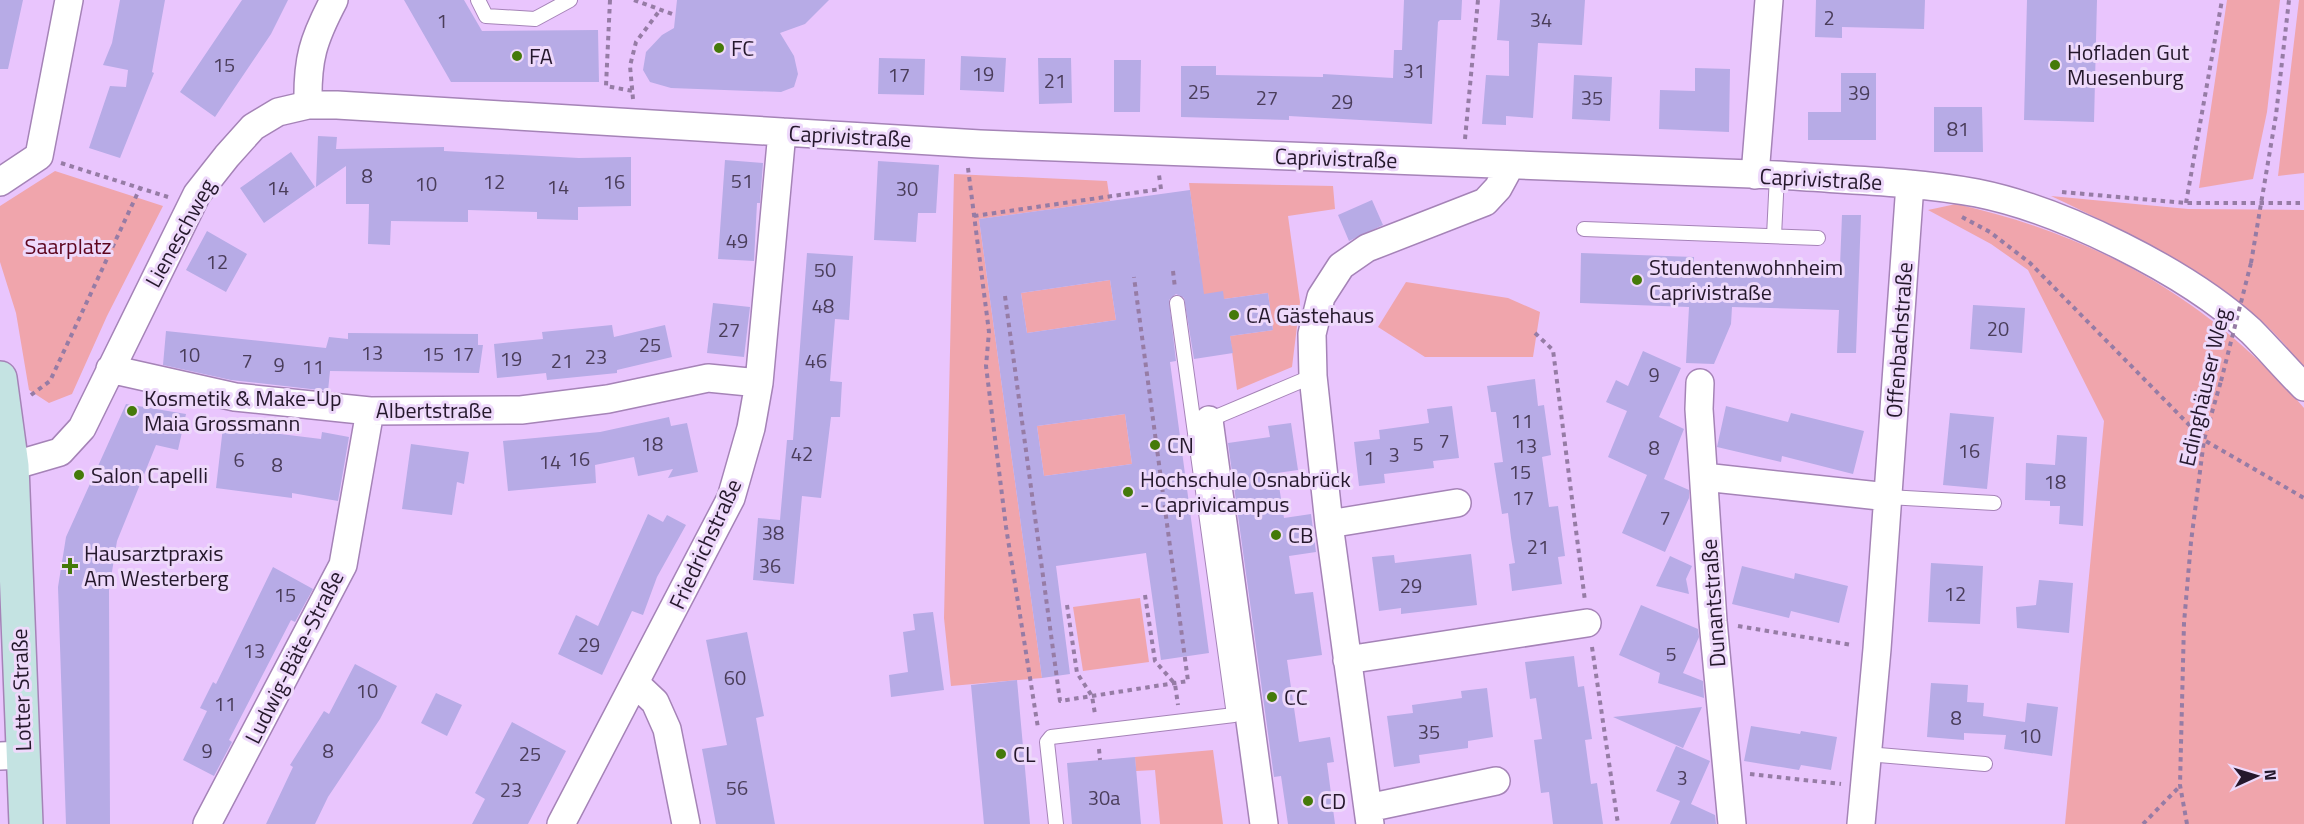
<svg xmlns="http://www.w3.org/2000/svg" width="2304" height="824" viewBox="0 0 2304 824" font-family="'Titillium Web',sans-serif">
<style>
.green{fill:#f0a5ac}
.building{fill:#b7abe6;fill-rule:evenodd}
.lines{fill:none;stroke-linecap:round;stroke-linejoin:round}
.lane-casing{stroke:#a583b7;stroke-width:16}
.street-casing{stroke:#a583b7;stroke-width:30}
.secondary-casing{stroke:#a583b7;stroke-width:36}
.path{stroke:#967ca5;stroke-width:4;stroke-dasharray:4.5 4.5;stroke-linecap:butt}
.lane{stroke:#fff;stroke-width:14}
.street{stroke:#fff;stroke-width:27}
.secondary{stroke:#c4e3e2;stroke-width:33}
.path-bridge{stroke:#967ca5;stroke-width:4;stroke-dasharray:4.5 4.5;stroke-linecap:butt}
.poi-dot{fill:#457a0a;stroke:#eed9fb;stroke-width:2}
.labels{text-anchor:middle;stroke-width:6;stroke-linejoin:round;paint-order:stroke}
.number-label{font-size:20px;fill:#4a3d5a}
.poi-label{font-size:22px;fill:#25182c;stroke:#eed9fb;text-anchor:start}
.street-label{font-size:22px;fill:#25182c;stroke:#eed9fb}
.park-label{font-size:22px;fill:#5d051e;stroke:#eed9fb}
</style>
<rect width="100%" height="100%" fill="#e9c5fd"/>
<path class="green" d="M2227,0H2280L2267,112L2253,179L2199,188Z
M2299,0H2304V173L2278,176Z
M55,171L163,206L107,316L72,394L49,403L29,390L16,313L0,262V206Z
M954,174L1107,181L1110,201L979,219L1042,678L951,686L944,618Z
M1189,183L1333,186L1335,209L1288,216L1300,302L1292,367L1237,390L1230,336L1273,330L1268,293L1224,299L1195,296L1200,266Z
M2051,196L2188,209L2304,210V367C2289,350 2274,331 2257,317C2195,265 2123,230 2051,196Z
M1956,204C2096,235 2209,299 2304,408V824H2065L2104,421L2028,270L1991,244L1928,210Z
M1110,280L1116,320L1027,333L1021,293Z
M1406,282L1508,298L1540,312L1533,357H1425L1378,327Z
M1125,414L1132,464L1044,476L1037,426Z
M1140,598L1149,662L1083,671L1073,607Z
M1213,750L1223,824H1160L1155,770L1136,771L1135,757Z"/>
<path class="building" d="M0,0H23L8,69H0Z
M120,0H165L152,72L154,73L120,158L89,148L110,86L126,87L128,70L103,65L112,43Z
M242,0H288L271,34L215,117L180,92Z
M404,0H464L482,31L598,30L599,82H451Z
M677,0H829L805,24L780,33L794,56L798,74L794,87L781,92L671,88L650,82L643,70L646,52L662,35L674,28Z
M1404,0H1462L1461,20H1440L1438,22L1432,124L1289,116V120L1181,117V66H1216V75L1323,77V74L1393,78L1394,50H1402Z
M1500,0H1585L1582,45L1538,43L1533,118L1506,116V125L1482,124L1486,75L1509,76V41L1497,40Z
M1816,0H1925L1924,29L1842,27V38L1815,37Z
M2027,0H2097L2094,122L2024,120Z
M961,56L1006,58L1004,92L960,90Z
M879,58L925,59L924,95L878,94Z
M1038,58H1071L1072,103L1039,104Z
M1114,60H1141L1140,112H1114Z
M1695,68L1730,69L1729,132L1659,129L1660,90L1695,91Z
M1841,73H1876V140H1808V112H1841Z
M1574,75L1612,77L1610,121L1572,119Z
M1934,107H1982L1983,152H1934Z
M318,136L337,137L336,149L444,147V151L579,158L631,157V206L578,207V220L537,219V212L468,210V222L391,221L390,245L368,244L369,204H346V166L316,187Z
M291,152L315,187L264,223L240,188Z
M725,160L763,163L760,203H757L754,261L718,259Z
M878,161L939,165L936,213H918L916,242L874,240Z
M1190,190L1204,294L1223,291L1224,299L1268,293L1273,330L1230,336L1233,353L1194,359L1184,298L1176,294L1169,300L1176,361L1170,362L1209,653L1161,660L1146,553L1056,566L1070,674L1042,678L979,219ZM1110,280L1116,320L1027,333L1021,293ZM1125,414L1132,464L1044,476L1037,426Z
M1372,200L1383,225L1349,241L1338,215Z
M1842,215H1861L1856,353H1837L1839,310L1732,307L1731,324L1714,364L1686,363L1689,307L1580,303L1581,253L1694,257V262L1840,266Z
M207,231L247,254L226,292L186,270Z
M807,253L853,256L849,320L835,319L830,381L842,382L840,417H831L821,498L802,496L794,584L753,580L758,518L780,520L787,440H793Z
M713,303L750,307L744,357L707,353Z
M1973,305L2025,308L2022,353L1970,349Z
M612,325L614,337L665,325L672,357L617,370V373L547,380L546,373L497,378L494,344L543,339L542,332Z
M166,331L326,348L329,337L348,339V333L478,334V345H483L479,373L330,371L328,391L231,380L163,365Z
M1643,351L1681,368L1659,417L1684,429L1664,479L1689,490V498L1665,552L1622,533L1647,475L1608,457L1627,411L1606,402L1616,380L1628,386Z
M1535,379L1538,406L1544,405L1551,455L1542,457L1549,507L1558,506L1565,556L1558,557L1562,584L1512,591L1509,564L1515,563L1511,538L1508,513L1502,514L1494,463L1503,462L1496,412H1491L1487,386Z
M126,404L186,414L178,450L156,445L117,541L109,590L110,824H66L58,587L66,537Z
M1452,406L1459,458L1433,461L1434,468L1384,474L1385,483L1359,486L1354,442L1380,439L1379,430L1429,423L1427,409Z
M1726,406L1788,422L1791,413L1864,431L1853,474L1782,456L1781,462L1717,447Z
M1950,413L1994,417L1987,489L1943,485Z
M669,417L671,426L687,423L698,472L668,478L673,469L638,476L634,457L595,465L596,483L508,491L503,441L600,432Z
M1291,423L1298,470L1277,473L1284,518L1311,514L1316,552L1289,556L1295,594L1313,592L1322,655L1287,660L1299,742L1330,737L1334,762L1327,763L1335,824H1288L1281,776L1274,777L1228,443L1270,437L1268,426Z
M223,427L321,439L322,432L349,437L338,501L292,493V498L216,488Z
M2057,435L2087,437L2083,526L2059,524L2060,506H2050V501L2025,500L2026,463L2055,465Z
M411,444L469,452L464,484L457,482L452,515L402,509Z
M648,514L663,522L667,515L686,525L657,577L643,615L632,611L602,675L558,654L576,615L598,626Z
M1471,554L1477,605L1401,614V608L1379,611L1372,557L1394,555L1395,563Z
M1670,556L1692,566L1686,579L1689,594L1656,586Z
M1931,563L1983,566L1980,624L1928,622Z
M1742,566L1794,579L1795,573L1848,586L1839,623L1791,611L1789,618L1732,604Z
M273,567L313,589L295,622L291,620L229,740L232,742L214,776L183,760L207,711L200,708L213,682L216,684Z
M2039,580L2073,583L2069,633L2017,628L2016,607L2036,605Z
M1641,605L1698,629L1699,637L1683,673L1703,681L1704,698L1658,683L1660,673L1619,655Z
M933,612L944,690L891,697L889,675L908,672L903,632L915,630L913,614Z
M747,632L764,716L756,718L775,824H716L702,749L727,745L706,640Z
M1574,656L1578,687L1584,686L1592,739L1585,740L1591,784L1597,783L1603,824H1553L1549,792L1541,793L1534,740L1542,739L1536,698L1530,699L1525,662Z
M355,664L397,686L380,719L328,797L315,824H266L293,767L290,765L324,711L329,714Z
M1017,680L1030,824H984L971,685Z
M1931,683L1968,685L1967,702L1984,703L1983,716L2025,722L2027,703L2058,707L2052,756L2004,749L2006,735L1964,733V740L1927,737Z
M1487,688L1493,737L1468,741V748L1419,755L1420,763L1394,767L1387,716L1413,713L1412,705L1462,698L1461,691Z
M436,693L462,705L447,736L421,723Z
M1702,707L1683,748L1613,717Z
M512,722L566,751L528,824H472L485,799L475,793Z
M1751,726L1800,734L1801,731L1837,737L1831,770L1801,765L1799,770L1744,761Z
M1676,746L1710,761L1691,804L1715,815L1716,824H1670L1680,801L1656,791Z
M1135,757L1141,824H1072L1067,763Z"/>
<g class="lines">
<g class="lane-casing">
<path id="lane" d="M478,0L486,16L535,19L570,0
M1584,229L1818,238
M1774,236L1777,175
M1204,422L1313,376
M1888,497L1994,503
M1867,754L1985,764
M1056,824L1047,742L1051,737L1234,715L1177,303"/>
</g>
<g class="street-casing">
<path id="street" d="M308,105C307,59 313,40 334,0
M1755,175L1769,0
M0,182L39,156L69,0
M110,369L235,397L370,411L521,410L608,399L708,378L759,383
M1700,383L1699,409L1713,621L1732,824
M1209,420L1264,824
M12,466L60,452L82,428L197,194L227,156L253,127L278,112L308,105H337L980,144L1777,175C1844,180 1911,181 1977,193C2062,210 2187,272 2251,331C2269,349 2286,369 2304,387
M1704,477L1888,497
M1329,524L1457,503
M1347,660L1587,623
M636,684L655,702L667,729L686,824
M0,756L24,755
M1368,808L1496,781
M207,824L343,565L370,411
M561,824L731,498L751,428L759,383L782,132
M1370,824L1329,524L1313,376L1312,334L1321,297L1341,266L1367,248L1485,202L1498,188L1510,166
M1861,824L1877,649L1910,184"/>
</g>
<g class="secondary-casing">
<path id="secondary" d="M0,378L12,466L26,824"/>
</g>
<path class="path" d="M610,0L606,86L633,91
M634,0L675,15
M633,99L630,66L636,42L660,10
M1465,139L1478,0
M61,163L168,197
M968,168L989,332L986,366L1006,527L1038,728
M2062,192L2186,203H2304
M2186,203L2222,0
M974,216L1161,189L1159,175
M1962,217L1990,232L2030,263L2204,440L2304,498
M2251,263L2276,115L2289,0
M1173,271L1175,288
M1005,296L1060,701L1188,681L1134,277
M1535,333L1553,350L1585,601
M31,395L50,381L140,188
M1145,595L1155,661L1175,684L1178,705
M1067,605L1077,673L1092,696L1095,714
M1738,626L1852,645
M1592,647L1618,824
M1099,749L1100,760
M1750,774L1841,784
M2143,824L2180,786
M2187,824L2180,785L2184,623L2191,542L2204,440L2221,381"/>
<use href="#lane" class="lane"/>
<use href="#street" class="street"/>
<use href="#secondary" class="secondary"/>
<path class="path-bridge" d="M2221,381L2251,263"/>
</g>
<g class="poi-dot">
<circle cx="719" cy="48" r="6"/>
<circle cx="517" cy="56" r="6"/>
<circle cx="2055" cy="65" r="6"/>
<circle cx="1637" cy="280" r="6"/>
<circle cx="1234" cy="315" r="6"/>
<circle cx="132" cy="411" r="6"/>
<circle cx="1155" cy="445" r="6"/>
<circle cx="79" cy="475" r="6"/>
<circle cx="1128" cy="492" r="6"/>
<circle cx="1276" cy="535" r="6"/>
<path d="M67 557h6v6h6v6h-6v6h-6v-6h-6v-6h6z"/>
<circle cx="1272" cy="697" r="6"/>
<circle cx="1001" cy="754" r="6"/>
<circle cx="1308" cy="801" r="6"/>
</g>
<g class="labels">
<g class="number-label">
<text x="1829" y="25">2</text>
<text x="1541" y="27">34</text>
<text x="442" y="28">1</text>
<text x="224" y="72">15</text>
<text x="1414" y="78">31</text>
<text x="983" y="81">19</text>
<text x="899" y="82">17</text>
<text x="1055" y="88">21</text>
<text x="1199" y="99">25</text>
<text x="1859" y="100">39</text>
<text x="1267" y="105">27</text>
<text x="1592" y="105">35</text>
<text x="1342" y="109">29</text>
<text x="1958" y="136">81</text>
<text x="367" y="183">8</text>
<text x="742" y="188">51</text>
<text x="494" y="189">12</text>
<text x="614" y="189">16</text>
<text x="426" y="191">10</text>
<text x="558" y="194">14</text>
<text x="278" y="195">14</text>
<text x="907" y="196">30</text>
<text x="737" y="248">49</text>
<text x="217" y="269">12</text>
<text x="825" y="277">50</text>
<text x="823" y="313">48</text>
<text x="1998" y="336">20</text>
<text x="729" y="337">27</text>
<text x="650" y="352">25</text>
<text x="372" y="360">13</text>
<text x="433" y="361">15</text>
<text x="463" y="361">17</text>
<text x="189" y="362">10</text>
<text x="596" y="364">23</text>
<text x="511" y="366">19</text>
<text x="247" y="368">7</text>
<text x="562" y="368">21</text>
<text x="816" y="368">46</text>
<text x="279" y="372">9</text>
<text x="313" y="374">11</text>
<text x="1654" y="382">9</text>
<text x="1522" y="428">11</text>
<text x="1444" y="448">7</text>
<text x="652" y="451">18</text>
<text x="1418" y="451">5</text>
<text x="1526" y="453">13</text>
<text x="1654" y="455">8</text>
<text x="1969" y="458">16</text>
<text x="802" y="461">42</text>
<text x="1394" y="462">3</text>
<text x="1369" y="465">1</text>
<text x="579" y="466">16</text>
<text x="239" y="467">6</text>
<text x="550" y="469">14</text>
<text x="277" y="472">8</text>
<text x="1520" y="479">15</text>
<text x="2055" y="489">18</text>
<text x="1523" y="505">17</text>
<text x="1665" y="525">7</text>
<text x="773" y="540">38</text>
<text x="1538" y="554">21</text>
<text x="770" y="573">36</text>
<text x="1411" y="593">29</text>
<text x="1955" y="601">12</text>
<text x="285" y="602">15</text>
<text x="589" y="652">29</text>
<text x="254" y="658">13</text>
<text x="1671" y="661">5</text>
<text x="735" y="685">60</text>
<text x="367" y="698">10</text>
<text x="225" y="711">11</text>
<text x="1956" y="725">8</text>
<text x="1429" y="739">35</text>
<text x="2030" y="743">10</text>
<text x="207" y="758">9</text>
<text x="328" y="758">8</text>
<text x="530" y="761">25</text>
<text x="1682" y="785">3</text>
<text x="737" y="795">56</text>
<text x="511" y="797">23</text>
<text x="1104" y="805">30a</text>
</g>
<g class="poi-label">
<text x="731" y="56">FC</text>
<text x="2067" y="60">Hofladen Gut<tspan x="2067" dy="25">Muesenburg</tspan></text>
<text x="529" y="64">FA</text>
<text x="1649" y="275">Studentenwohnheim<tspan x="1649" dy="25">Caprivistraße</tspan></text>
<text x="1246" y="323">CA Gästehaus</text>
<text x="144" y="406">Kosmetik &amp; Make-Up<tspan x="144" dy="25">Maia Grossmann</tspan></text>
<text x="1167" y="453">CN</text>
<text x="91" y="483">Salon Capelli</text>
<text x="1140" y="487">Hochschule Osnabrück<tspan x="1140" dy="25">- Caprivicampus</tspan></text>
<text x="1288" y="543">CB</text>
<text x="84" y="561">Hausarztpraxis<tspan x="84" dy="25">Am Westerberg</tspan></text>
<text x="1284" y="705">CC</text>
<text x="1013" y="762">CL</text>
<text x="1320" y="809">CD</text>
</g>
<g class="street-label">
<text transform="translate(850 136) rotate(3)" y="8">Caprivistraße</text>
<text transform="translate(1336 158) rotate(2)" y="8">Caprivistraße</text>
<text transform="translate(1821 179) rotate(3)" y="8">Caprivistraße</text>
<text transform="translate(180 233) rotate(-61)" y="8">Lieneschweg</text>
<text transform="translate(1899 340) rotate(-86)" y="8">Offenbachstraße</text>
<text transform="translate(2204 387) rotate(-77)" y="8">Edinghäuser Weg</text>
<text x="434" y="418">Albertstraße</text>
<text transform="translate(705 544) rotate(-65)" y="8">Friedrichstraße</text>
<text transform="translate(1713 603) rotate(-94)" y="8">Dunantstraße</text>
<text transform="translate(294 657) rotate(-63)" y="8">Ludwig-Bäte-Straße</text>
<text transform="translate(21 690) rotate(-92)" y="8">Lotter Straße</text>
</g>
<g class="park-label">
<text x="68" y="254">Saarplatz</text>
</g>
</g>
<g transform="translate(2256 776) rotate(86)" stroke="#eed9fb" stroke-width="4.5" paint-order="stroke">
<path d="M0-4.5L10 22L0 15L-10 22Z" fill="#25182c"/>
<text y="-9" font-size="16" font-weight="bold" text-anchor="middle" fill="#25182c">N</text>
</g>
</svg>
